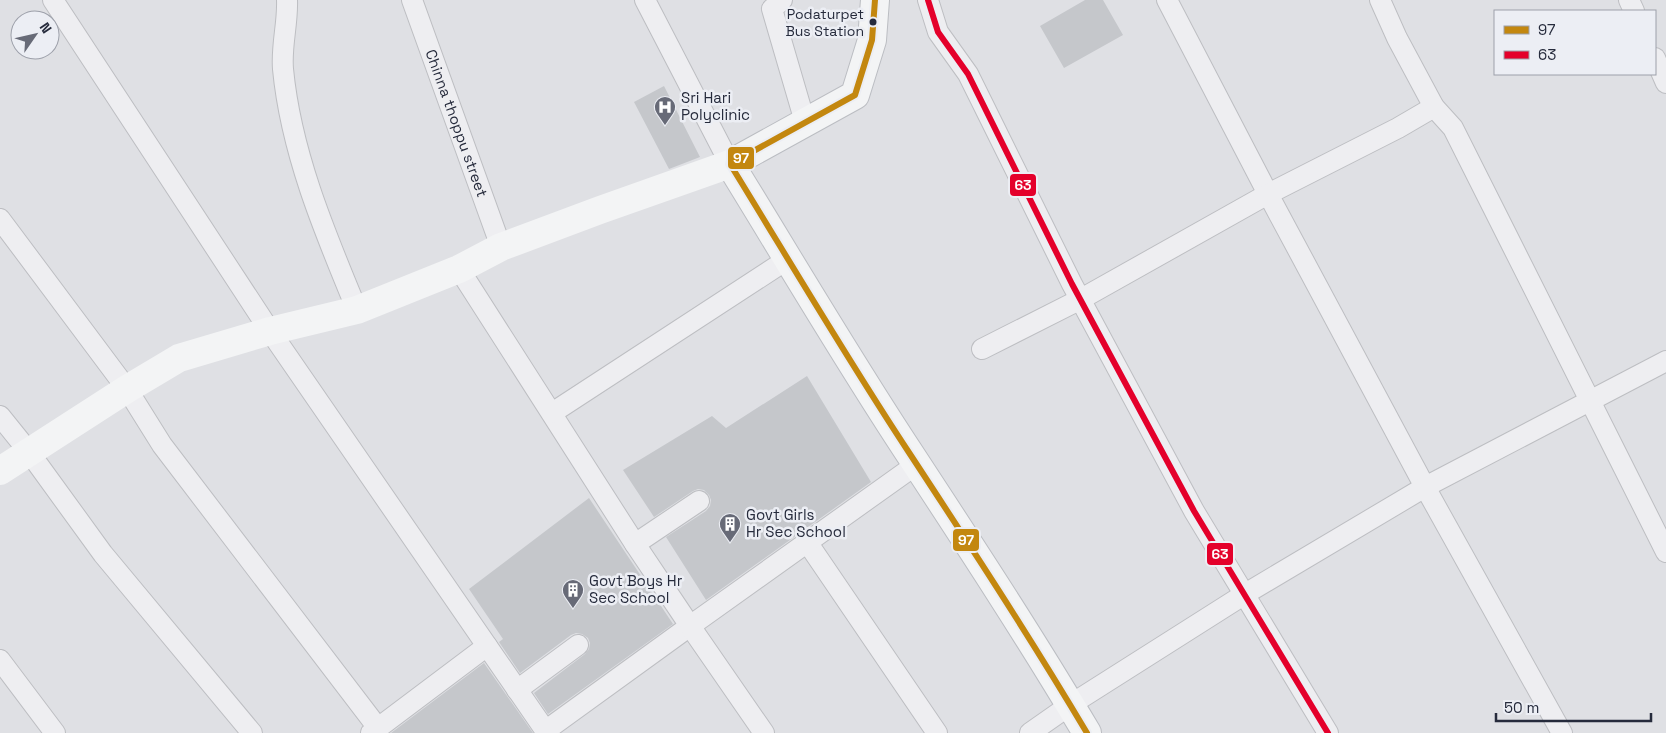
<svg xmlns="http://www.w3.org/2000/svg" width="1666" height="733" viewBox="0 0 1666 733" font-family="'Space Grotesk',sans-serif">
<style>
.building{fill:#c5c7cb}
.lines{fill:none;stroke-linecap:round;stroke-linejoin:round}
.street-casing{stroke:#bdbec2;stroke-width:22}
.primary-casing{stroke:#bbbdc2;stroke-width:30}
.street{stroke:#eeeef1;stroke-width:20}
.secondary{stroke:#f3f4f5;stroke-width:28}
.primary{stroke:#f3f4f5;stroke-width:28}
.bus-1-casing{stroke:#eceef4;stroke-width:10}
.bus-2-casing{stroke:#eceef4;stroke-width:10}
.bus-1{stroke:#c3870f;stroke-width:6}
.bus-2{stroke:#e4002b;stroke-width:6}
.bus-dot{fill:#262b3c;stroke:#eceef4;stroke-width:2}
.labels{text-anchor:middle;stroke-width:5;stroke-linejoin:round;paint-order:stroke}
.bus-label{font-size:14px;fill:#262b3c;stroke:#eceef4;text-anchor:end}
.poi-label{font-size:15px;fill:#262b3c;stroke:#eceef4;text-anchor:start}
.street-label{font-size:15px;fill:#262b3c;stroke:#eceef4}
.line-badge{stroke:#eceef4;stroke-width:2}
.badge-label{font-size:14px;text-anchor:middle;font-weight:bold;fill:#fff}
</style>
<rect width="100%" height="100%" fill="#dfe0e4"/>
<path class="building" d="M1085,0H1103L1123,35L1064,68L1040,26Z
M664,86L700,157L669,169L634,102Z
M807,376L871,482L706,600L666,537L706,511L710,506L711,500L709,495L704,490L698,489L693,491L654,517L623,470L712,416L726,428Z
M589,498L673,624L548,714L534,693L585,654L589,649L590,643L588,638L582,634L576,633L571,635L520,673L499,642L503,639L469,589Z
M484,663L533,733H391Z"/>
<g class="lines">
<g class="street-casing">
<g id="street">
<path d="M53,0L270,331L547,733"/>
<path d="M287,0C288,23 281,46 283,69C291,153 325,233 357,310"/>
<path id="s1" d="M412,0L501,247"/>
<path d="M645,0L730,164"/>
<path d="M782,0L772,9L805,122"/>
<path d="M928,0L938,32L968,74L1072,284L1194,511L1328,733"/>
<path d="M1167,0L1268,194L1425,487L1562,733"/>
<path d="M1380,0L1397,38L1434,107L1453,128L1666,552"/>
<path d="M1629,0L1634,11"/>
<path d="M1655,58L1666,83"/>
<path d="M0,219L127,389L162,445L378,728L371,733"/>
<path d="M459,269L635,544L690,626L545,731"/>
<path d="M982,349L1081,299L1268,194L1398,128L1434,107"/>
<path d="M552,413L788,259"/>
<path d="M0,416L29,452L103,554L252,733"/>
<path d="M807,542L937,733"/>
<path d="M635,544L699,501"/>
<path d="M0,660L55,733"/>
<path d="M517,690L578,645"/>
<path d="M378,728L487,646"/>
<path d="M764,733L690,626L917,464"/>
<path d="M1030,733L1070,705L1245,594L1425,487L1666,361"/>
</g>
</g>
<g class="primary-casing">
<path id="primary" d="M875,0L872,40L855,95L730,164C789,260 846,357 908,451C969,544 1030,637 1087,733"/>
</g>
<use href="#street" class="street"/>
<path class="secondary" d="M0,471L127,389L179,358L270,331L357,310L459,269L501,247L600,210L730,164"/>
<use href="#primary" class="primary"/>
<g class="bus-1-casing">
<path id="bus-1" d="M875,0L872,40L855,95L730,164C789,260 846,357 908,451C969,544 1030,637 1087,733"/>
</g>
<g class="bus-2-casing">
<path id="bus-2" d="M928,0L938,32L968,74L1072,284L1194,511L1328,733"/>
</g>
<use href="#bus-1" class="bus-1"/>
<use href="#bus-2" class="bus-2"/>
</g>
<defs>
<g id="hospital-pin" transform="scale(1.125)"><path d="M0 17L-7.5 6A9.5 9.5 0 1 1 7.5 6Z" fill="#676a77" stroke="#eceef4"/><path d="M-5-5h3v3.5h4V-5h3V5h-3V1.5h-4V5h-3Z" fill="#fff"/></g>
<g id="building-pin" transform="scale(1.125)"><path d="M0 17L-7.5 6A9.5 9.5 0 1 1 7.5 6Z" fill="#676a77" stroke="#eceef4"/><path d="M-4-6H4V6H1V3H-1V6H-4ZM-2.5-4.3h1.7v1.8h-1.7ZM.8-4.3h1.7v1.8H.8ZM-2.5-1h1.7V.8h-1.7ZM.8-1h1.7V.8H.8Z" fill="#fff"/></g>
</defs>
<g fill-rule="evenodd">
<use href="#hospital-pin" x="665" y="107"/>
<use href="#building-pin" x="730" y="524"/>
<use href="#building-pin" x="573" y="590"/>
</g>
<circle class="bus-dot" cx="873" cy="22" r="4.5"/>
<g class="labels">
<g class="bus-label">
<text x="864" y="19">Podaturpet<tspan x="864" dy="17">Bus Station</tspan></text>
</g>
<g class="poi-label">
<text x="681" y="103">Sri Hari<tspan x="681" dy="17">Polyclinic</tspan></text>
<text x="746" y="520">Govt Girls<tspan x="746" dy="17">Hr Sec School</tspan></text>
<text x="589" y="586">Govt Boys Hr<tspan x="589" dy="17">Sec School</tspan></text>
</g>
<g class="street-label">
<text dy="5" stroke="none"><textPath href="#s1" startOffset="131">Chinna thoppu street</textPath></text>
</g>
</g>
<g class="line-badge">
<rect x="727" y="146" width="28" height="24" rx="5" fill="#c3870f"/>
<rect x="1009" y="173" width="28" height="24" rx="5" fill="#e4002b"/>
<rect x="952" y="528" width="28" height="24" rx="5" fill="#c3870f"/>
<rect x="1206" y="542" width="28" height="24" rx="5" fill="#e4002b"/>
</g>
<g class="badge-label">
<text x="741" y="163">97</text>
<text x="1023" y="190">63</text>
<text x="966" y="545">97</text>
<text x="1220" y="559">63</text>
</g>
<rect x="1494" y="10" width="162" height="65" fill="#eceef4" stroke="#9da0aa"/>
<rect x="1504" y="26" width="25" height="8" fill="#c3870f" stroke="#9da0aa"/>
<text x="1538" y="35" font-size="15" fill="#262b3c">97</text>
<rect x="1504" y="51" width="25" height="8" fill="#e4002b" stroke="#9da0aa"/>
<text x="1538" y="60" font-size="15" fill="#262b3c">63</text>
<g transform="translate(35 35) rotate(56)"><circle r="24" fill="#eceef4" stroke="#9da0aa"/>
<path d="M0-4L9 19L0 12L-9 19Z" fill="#676a77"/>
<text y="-8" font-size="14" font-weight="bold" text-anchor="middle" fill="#262b3c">N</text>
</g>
<path d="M1496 713v8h155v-8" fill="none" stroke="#262b3c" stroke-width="2.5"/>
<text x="1504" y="713" font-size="15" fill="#262b3c" stroke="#eceef4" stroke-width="4" paint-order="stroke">50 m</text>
</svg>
